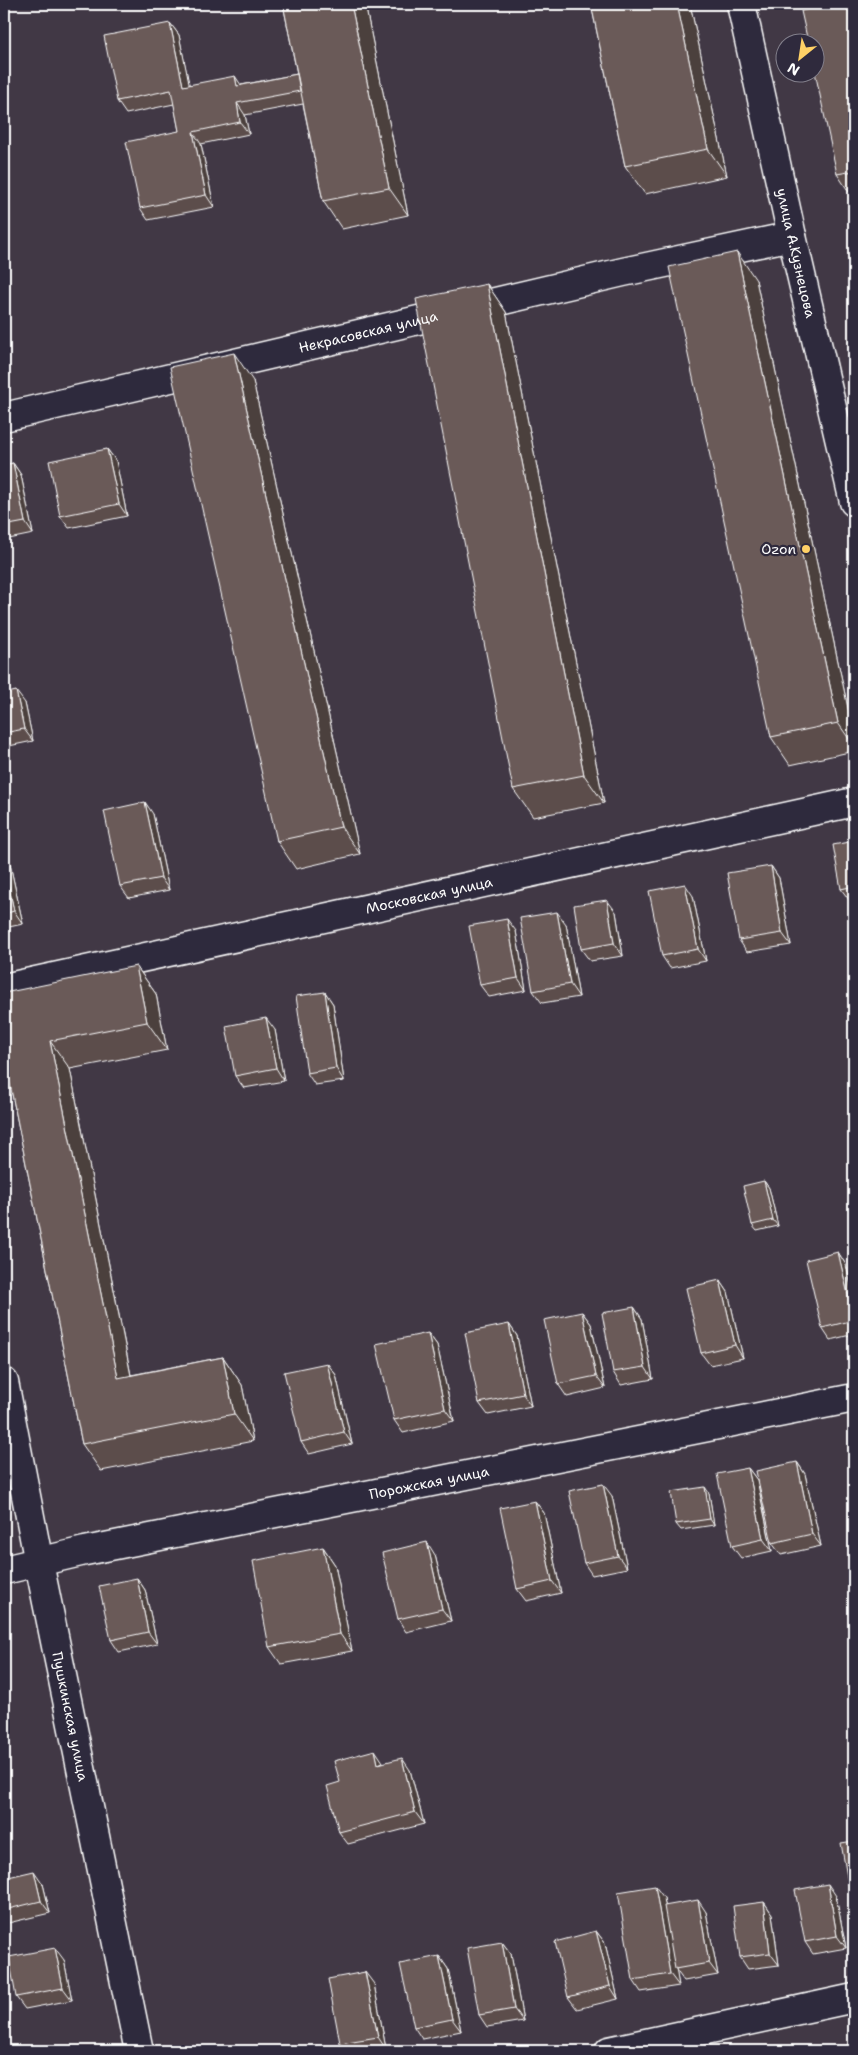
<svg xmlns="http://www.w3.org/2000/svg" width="858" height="2055" viewBox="0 0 858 2055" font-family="'Shantell Sans',sans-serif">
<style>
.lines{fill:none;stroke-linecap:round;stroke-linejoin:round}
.street-casing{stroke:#fff;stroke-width:31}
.secondary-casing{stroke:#fff;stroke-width:31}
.street{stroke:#2f2a3d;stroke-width:28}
.secondary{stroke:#2f2a3d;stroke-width:28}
.wall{fill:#5c4d4c;stroke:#fff}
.shaded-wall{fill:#4b3f3e;stroke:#fff}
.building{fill:#6b5a58;stroke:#fff}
.poi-dot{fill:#ffd166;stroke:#2f2a3d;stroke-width:2}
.labels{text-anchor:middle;stroke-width:4.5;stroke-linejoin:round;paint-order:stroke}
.street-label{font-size:14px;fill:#fff;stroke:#2f2a3d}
.poi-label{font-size:14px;fill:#fff;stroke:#2f2a3d;text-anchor:end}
</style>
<rect width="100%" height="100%" fill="#413845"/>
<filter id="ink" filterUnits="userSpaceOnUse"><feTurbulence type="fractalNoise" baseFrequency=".02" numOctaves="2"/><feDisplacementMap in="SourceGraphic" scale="10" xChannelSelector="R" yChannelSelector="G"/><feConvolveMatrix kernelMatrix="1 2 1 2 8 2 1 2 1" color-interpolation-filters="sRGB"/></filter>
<g filter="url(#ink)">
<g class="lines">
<g class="street-casing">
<g id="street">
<path id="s1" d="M4,417L623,272L792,236"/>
<path id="s2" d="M4,988L854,802"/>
<path id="s3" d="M4,1570L85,1551L854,1398"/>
<path d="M609,2051L854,1998"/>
</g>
</g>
<g class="secondary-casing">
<g id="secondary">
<path id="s4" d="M741,4L792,236L854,502"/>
<path id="s5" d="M4,1382L39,1563L139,2051"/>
</g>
</g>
<use href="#street" class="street"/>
<use href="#secondary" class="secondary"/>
</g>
<path class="wall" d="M283,4H365L408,215L342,229L323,201L303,104L245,115L249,134L201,144L214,207L148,220L140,208L179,131L174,104L126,114L117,101L170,23L179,35L189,85H241L297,74Z
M591,4H690L727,176L645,194L625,166Z
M854,4V191L849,192L837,174Z
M756,280L854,736V751L790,765L771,737Z
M487,284L506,312L604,803L533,817L513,789Z
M253,381L360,854L296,869L277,841Z
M107,449L116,461L127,516L69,528L60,516Z
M13,463L21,475L33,534L4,540V465Z
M4,694L25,703L33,741L4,747Z
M153,814L169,890L129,898L120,886Z
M854,841V900L850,901L841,889Z
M4,849L8,855L23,924L4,928Z
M771,866L779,878L791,945L747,952L739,940Z
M693,896L706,961L670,968L662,956Z
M616,912L623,956L590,961L581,949Z
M566,924L579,997L542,1003L533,991Z
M516,931L526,990L489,997L480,985Z
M136,966L156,994L167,1050L70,1069L131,1375L223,1357L242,1385L253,1441L101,1471L82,1444L4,1054Z
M325,992L333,1004L344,1081L315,1085L307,1073Z
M275,1030L284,1081L244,1088L235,1076Z
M764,1181L769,1188L778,1226L757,1231L752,1225Z
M838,1252L846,1265L854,1298V1334L830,1340L822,1328Z
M720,1280L728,1292L743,1358L710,1365L701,1353Z
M634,1307L642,1319L653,1379L621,1385L613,1372Z
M582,1312L591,1324L605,1388L567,1397L558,1384Z
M509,1324L517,1336L531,1406L488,1415L479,1403Z
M428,1333L437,1345L454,1421L403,1433L394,1420Z
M327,1363L336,1375L352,1444L309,1454L301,1442Z
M797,1462L805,1474L821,1546L781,1555L772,1543Z
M748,1468L757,1480L772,1551L741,1558L732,1546Z
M709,1493L714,1525L681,1530L676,1524Z
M612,1496L627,1568L592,1575L584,1563Z
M535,1501L544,1513L561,1593L526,1601L517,1589Z
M323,1547L335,1565L352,1651L281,1664L269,1647Z
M435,1555L451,1621L406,1632L398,1619Z
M137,1578L145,1590L157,1644L119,1652L111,1640Z
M4,1676L9,1702L4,1703Z
M383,1763L410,1770L424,1824L348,1844L339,1832L340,1782Z
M4,1878L43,1884L50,1913L4,1924Z
M836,1896L846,1948L813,1954L805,1942Z
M664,1898L665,1906L706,1912L718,1975L684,1981L676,1970L679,1986L641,1992L633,1980Z
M764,1902L772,1914L779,1965L748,1969L740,1957Z
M596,1931L605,1943L618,1999L577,2009L568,1997Z
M502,1942L511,1954L523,2021L487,2027L479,2015Z
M439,1956L448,1969L461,2031L422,2039L414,2027Z
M64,1960L72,2000L25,2009L16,1997Z
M374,1984L386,2049L374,2051H346L340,2043Z"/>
<path class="shaded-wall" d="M351,4H365L408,215L389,188Z
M677,4H690L727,176L708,149Z
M170,23L179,35L192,98L183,86Z
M235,76L243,88L237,86Z
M237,103L245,115L249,134L240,122Z
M193,132L201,144L214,207L206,195Z
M737,252L756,280L854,736V746L838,723Z
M487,284L506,312L604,803L584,775Z
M234,353L253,381L360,854L341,827Z
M107,449L116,461L127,516L119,504Z
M13,463L21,475L33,534L25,522Z
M16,691L25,703L33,741L24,729Z
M145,802L153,814L169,890L161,878Z
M4,849L8,855L23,924L14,911L4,864Z
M771,866L779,878L791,945L782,933Z
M685,884L693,896L706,961L698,949Z
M607,900L616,912L623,956L614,943Z
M557,912L566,924L579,997L570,984Z
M507,919L516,931L526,990L518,978Z
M136,966L156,994L167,1050L147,1022Z
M325,992L333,1004L344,1081L336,1068Z
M266,1018L275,1030L284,1081L276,1068Z
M50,1041L70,1069L137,1406L118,1378Z
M764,1181L769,1188L778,1226L773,1220Z
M838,1252L846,1265L854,1298V1320Z
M720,1280L728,1292L743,1358L735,1345Z
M634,1307L642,1319L653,1379L645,1367Z
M582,1312L591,1324L605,1388L596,1376Z
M509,1324L517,1336L531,1406L523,1394Z
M428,1333L437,1345L454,1421L445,1409Z
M223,1357L242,1385L253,1441L234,1414Z
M327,1363L336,1375L352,1444L344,1432Z
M797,1462L805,1474L821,1546L812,1534Z
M748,1468L757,1480L772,1551L763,1539Z
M603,1484L612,1496L627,1568L618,1556Z
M705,1487L709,1493L714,1525L710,1519Z
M535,1501L544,1513L561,1593L552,1581Z
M427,1542L435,1555L451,1621L442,1609Z
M323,1547L335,1565L352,1651L340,1634Z
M137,1578L145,1590L157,1644L148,1632Z
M4,1676L9,1702L4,1694Z
M375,1750L383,1762L378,1764Z
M402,1758L410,1770L424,1824L415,1812Z
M34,1871L43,1884L50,1913L41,1901Z
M828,1884L836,1896L846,1948L837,1936Z
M655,1886L664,1898L679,1986L670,1974Z
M698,1900L706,1912L718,1975L709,1963Z
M764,1902L772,1914L779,1965L770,1953Z
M596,1931L605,1943L618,1999L610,1986Z
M502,1942L511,1954L523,2021L514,2009Z
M55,1948L64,1960L72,2000L63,1988Z
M439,1956L448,1969L461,2031L452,2019Z
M365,1972L374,1984L386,2049L378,2037Z"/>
<path class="building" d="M283,4H351L389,188L323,201Z
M591,4H677L708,149L625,166Z
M832,4H854V171L837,174L815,72H816V42H808L801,11Z
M170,23L183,86L235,76L237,86L297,74L300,91L237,103L240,122L193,132L206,195L140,208L126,142L179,131L171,90L117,101L104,36Z
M737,252L838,723L771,737L669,267Z
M487,284L584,775L513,789L416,299Z
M234,353L341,827L277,841L170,367Z
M107,449L119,504L60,516L49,461Z
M13,463L25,522L4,526V465Z
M16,691L24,729L4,733V694Z
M145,802L161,878L120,886L104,811Z
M854,841V886L841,889L833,845Z
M4,864L14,911L4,914Z
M771,866L782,933L739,940L727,873Z
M685,884L698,949L662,956L649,891Z
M607,900L614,943L581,949L574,905Z
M557,912L570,984L533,991L520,918Z
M507,919L518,978L480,985L469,926Z
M136,966L147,1022L50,1041L118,1378L223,1357L234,1414L82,1444L4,1054V993Z
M325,992L336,1068L307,1073L296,996Z
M266,1018L276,1068L235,1076L226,1026Z
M764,1181L773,1220L752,1225L743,1186Z
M838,1252L854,1320L822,1328L806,1260Z
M720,1280L735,1345L701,1353L686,1288Z
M634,1307L645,1367L613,1372L602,1313Z
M582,1312L596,1376L558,1384L544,1320Z
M509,1324L523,1394L479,1403L465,1333Z
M428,1333L445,1409L394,1420L376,1344Z
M327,1363L344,1432L301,1442L284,1372Z
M854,1452V1462L853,1453Z
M797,1462L812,1534L772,1543L756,1471Z
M748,1468L763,1539L732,1546L717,1474Z
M603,1484L618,1556L584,1563L569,1491Z
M705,1487L710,1519L676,1524L671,1492Z
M535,1501L552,1581L517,1589L500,1508Z
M427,1542L442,1609L398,1619L382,1553Z
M323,1547L340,1634L269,1647L253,1561Z
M137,1578L148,1632L111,1640L99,1586Z
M375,1750L378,1764L402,1758L415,1812L339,1832L327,1786L340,1782L334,1761Z
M854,1841V1917L841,1843Z
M34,1871L41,1901L4,1910V1878Z
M828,1884L837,1936L805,1942L795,1890Z
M655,1886L670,1974L633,1980L618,1892Z
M698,1900L709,1963L675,1969L664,1906Z
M764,1902L770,1953L740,1957L733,1906Z
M596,1931L610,1986L568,1997L555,1942Z
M502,1942L514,2009L479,2015L467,1948Z
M55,1948L63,1988L16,1997L9,1957Z
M439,1956L452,2019L414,2027L400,1964Z
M365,1972L378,2037L340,2043L328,1979Z
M812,2048L813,2051H794Z"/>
</g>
<circle class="poi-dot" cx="806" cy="549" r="5"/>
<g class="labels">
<g class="street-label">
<text dy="5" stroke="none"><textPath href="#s4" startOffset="255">улица А.Кузнецова</textPath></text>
<text dy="5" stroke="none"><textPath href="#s1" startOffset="374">Некрасовская улица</textPath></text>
<text dy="5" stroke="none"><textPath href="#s2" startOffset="435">Московская улица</textPath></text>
<text dy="5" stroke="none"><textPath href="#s3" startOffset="434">Порожская улица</textPath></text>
<text dy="5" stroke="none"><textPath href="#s5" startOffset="341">Пушкинская улица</textPath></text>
</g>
<g class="poi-label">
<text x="796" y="554">Ozon</text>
</g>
</g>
<rect width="858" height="2055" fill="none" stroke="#2f2a3d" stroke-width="20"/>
<rect x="10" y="10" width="838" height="2035" fill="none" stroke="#fff" stroke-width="2" filter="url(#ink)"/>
<g transform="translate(800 58) rotate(210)"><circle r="24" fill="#2f2a3d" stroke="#827f8b"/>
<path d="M0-4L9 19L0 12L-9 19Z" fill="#ffd166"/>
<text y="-8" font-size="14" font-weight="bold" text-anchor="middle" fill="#ffffff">N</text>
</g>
</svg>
